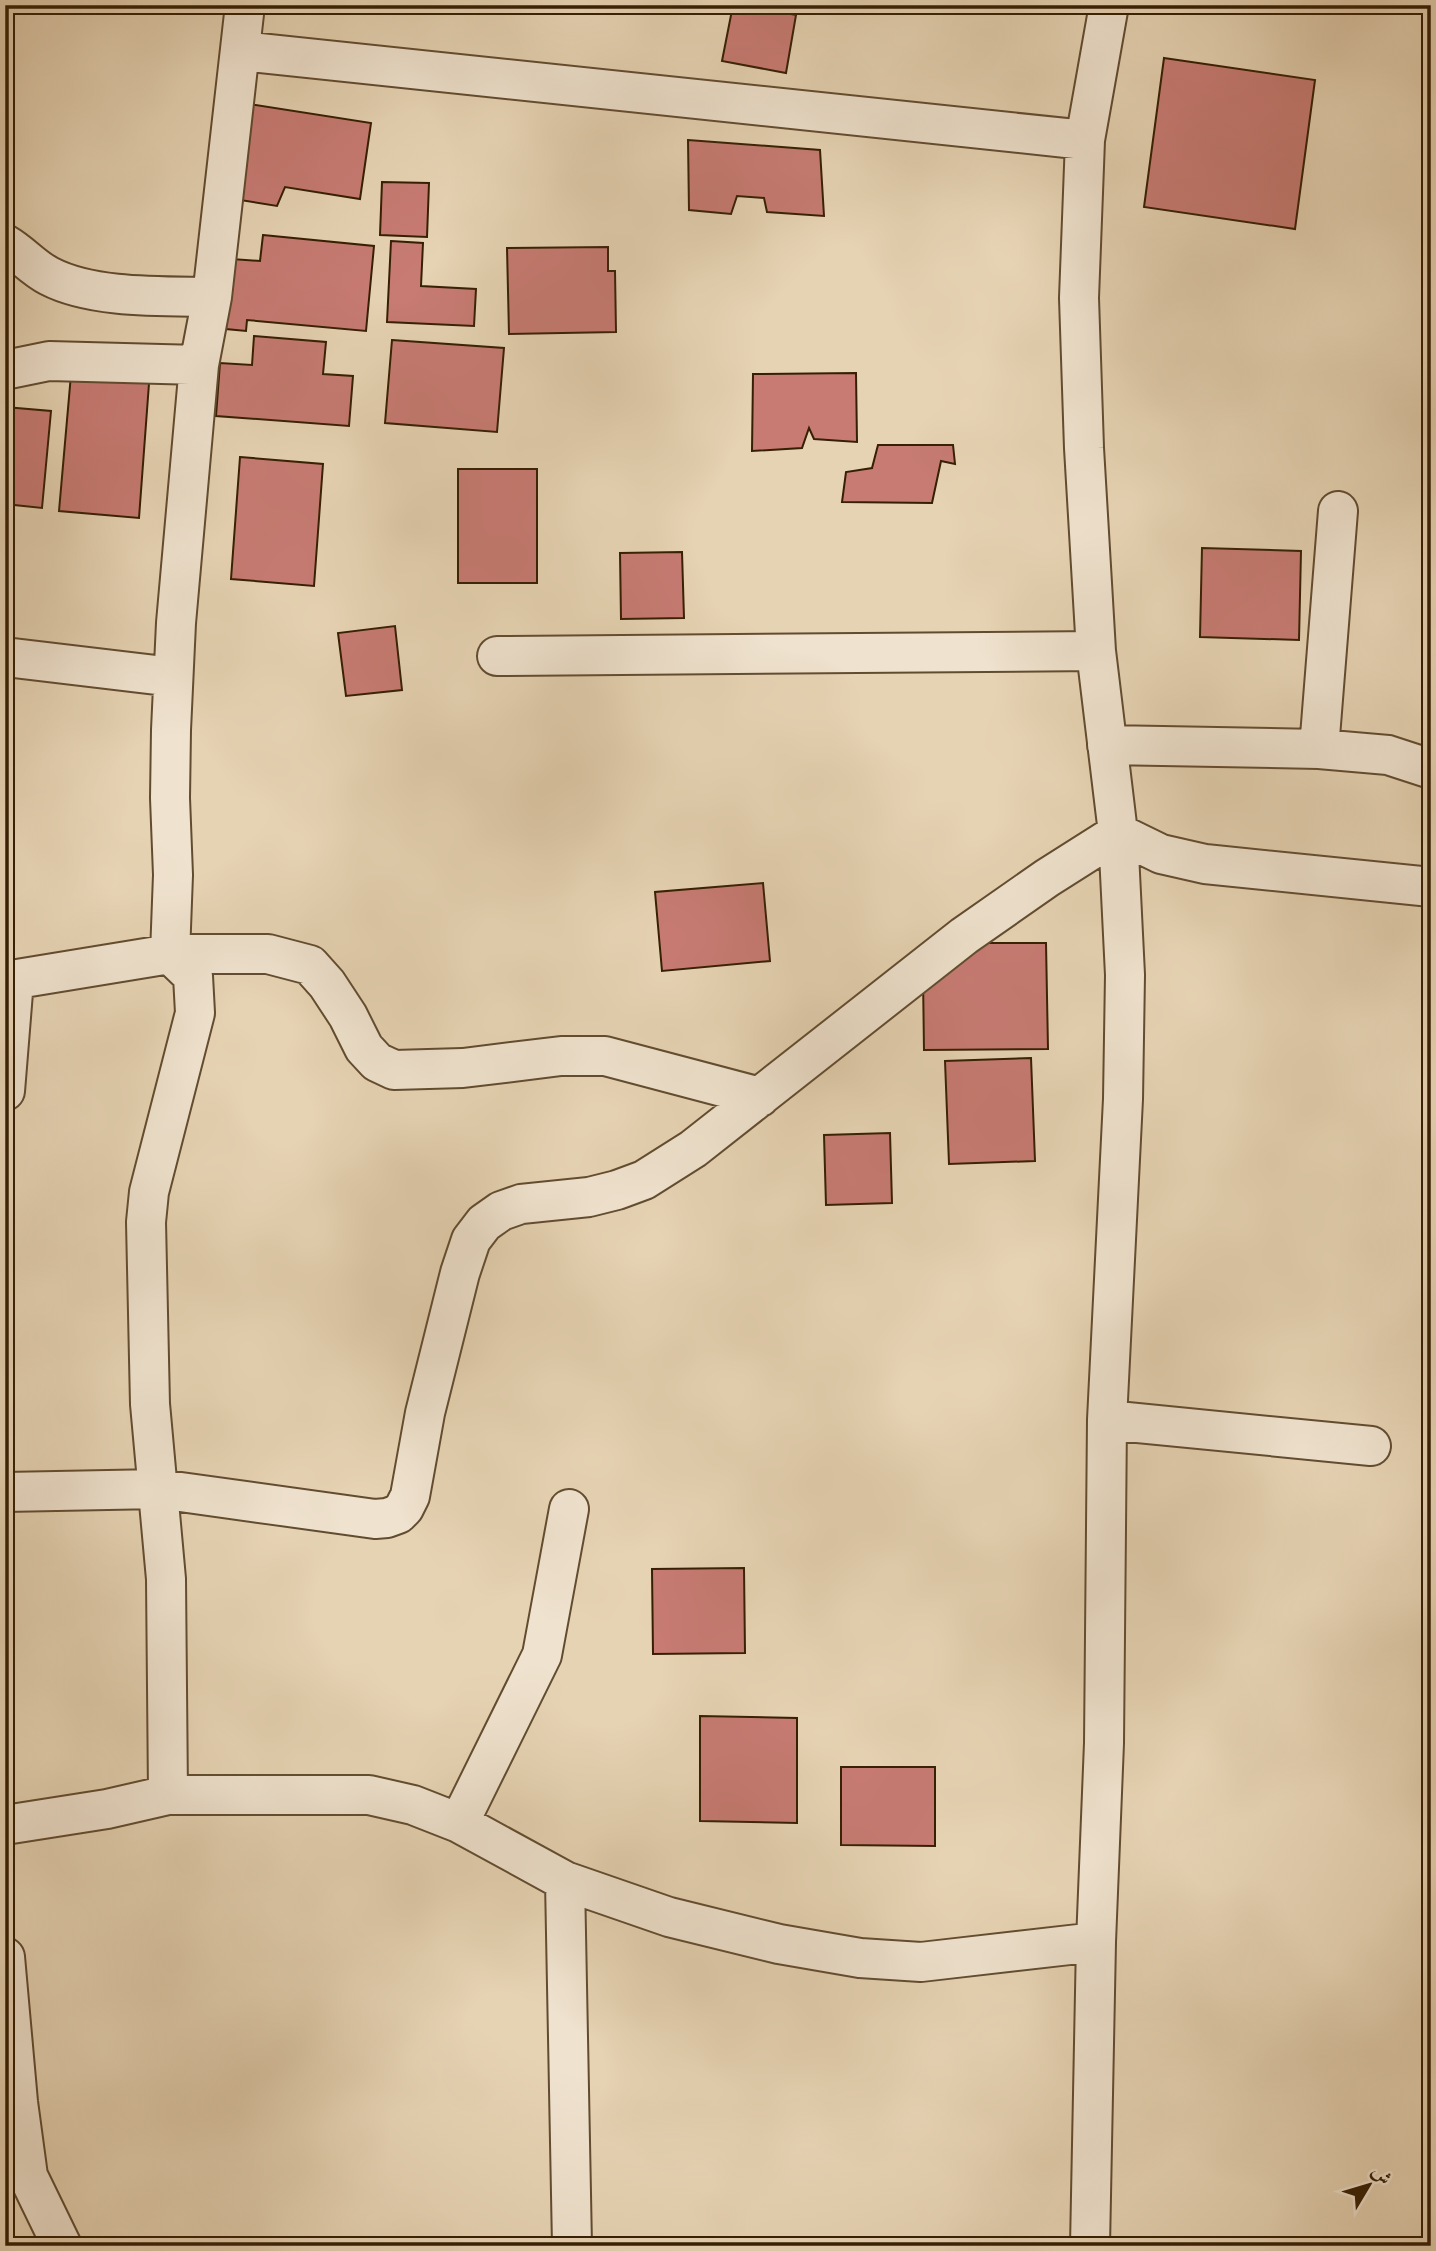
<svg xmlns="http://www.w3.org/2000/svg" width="1436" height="2251" viewBox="0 0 1436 2251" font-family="'EB Garamond',Amiri,serif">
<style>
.building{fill:#c77b73;stroke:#361f04;stroke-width:2}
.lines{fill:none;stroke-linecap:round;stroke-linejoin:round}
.minor-casing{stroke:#624c30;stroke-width:42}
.minor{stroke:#efe2ce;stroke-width:38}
</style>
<rect width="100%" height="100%" fill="#e6d3b3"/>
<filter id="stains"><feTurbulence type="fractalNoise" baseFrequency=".00286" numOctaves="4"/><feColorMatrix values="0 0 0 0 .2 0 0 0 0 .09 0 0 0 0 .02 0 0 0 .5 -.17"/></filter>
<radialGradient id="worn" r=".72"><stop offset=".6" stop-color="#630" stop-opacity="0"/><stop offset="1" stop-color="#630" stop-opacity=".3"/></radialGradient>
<path class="building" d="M733,5H746L796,15L786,73L722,61Z
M1164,58L1315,80L1295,229L1144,207Z
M249,104L371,123L360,199L285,187L277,206L234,199Z
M688,140L820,150L824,216L767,212L764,198L737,196L731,214L689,210Z
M382,182L429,183L427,237L380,235Z
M263,235L374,246L366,331L247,320L246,331L226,329L232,259L260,261Z
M391,241L423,243L421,286L476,289L474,326L387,322Z
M608,247V271H615L616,332L509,334L507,248Z
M254,336L326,342L323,374L353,376L349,426L216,416L220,363L252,365Z
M392,340L504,348L497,432L385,423Z
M72,363L150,370L139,518L59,511Z
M856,373L857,442L814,439L809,428L802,448L752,451L753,374Z
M5,407L51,411L42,508L5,504Z
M878,445H953L955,464L941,461L932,503L842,502L846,472L872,468Z
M240,457L323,464L314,586L231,579Z
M458,469H537V583H458Z
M1202,548L1301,551L1299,640L1200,637Z
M682,552L684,618L621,619L620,553Z
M395,626L402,690L346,696L338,633Z
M763,883L770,961L662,971L655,892Z
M964,943H1046L1048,1049L924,1050L923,977Z
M1031,1058L1035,1161L949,1164L945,1061Z
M890,1133L892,1203L826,1205L824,1135Z
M744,1568L745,1653L653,1654L652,1569Z
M700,1716L797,1718V1823L700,1821Z
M841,1767H935V1846L841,1845Z"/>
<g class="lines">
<g class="minor-casing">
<path id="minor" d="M240,51L1085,140
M5,244C21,253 33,268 49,276C93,299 163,296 212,297
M5,370L49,361L199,365
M497,656L1096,651
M5,657L173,677
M1107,745L1319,749L1388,755L1431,769
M1319,749L1338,511
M1118,833L1161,854L1205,864L1431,887
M5,981L170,954H268L310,965L327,984L348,1016L364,1048L377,1062L394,1070L463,1068L561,1056H605L760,1097
M5,1091L14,980
M1107,1420L1371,1446
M5,1492L159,1489L375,1519L387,1518L398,1514L404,1508L410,1496L425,1413L460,1273L471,1240L484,1223L501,1211L521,1204L589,1197L617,1190L644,1180L693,1149L964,936L1047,878L1118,833
M168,1795L166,1579L150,1404L146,1222L149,1192L195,1013L193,976L170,954L173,875L170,798L171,730L176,623L199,365L212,297L245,5
M459,1823L542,1655L569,1509
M5,1825L107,1809L168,1795H369L413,1805L459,1823L565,1881L669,1917L779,1944L860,1958L921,1962L1096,1942
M565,1881L572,2246
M5,1957L18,2102L28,2176L62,2246
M1090,2246L1096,1942L1104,1743L1107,1420L1123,1099L1125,975L1118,833L1096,651L1084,448L1079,298L1085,140L1109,5"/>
</g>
<use href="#minor" class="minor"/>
</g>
<rect width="1436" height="2251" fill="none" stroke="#e6d3b3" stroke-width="28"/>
<rect x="7" y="7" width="1422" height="2237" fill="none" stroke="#361f04" stroke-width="3.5"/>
<rect x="14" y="14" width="1408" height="2223" fill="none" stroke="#361f04" stroke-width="2"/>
<g transform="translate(1369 2185) rotate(52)" stroke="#efe2ce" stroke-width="5" paint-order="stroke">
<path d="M0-5L12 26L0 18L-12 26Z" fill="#361f04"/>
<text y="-10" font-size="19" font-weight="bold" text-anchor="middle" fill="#361f04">ش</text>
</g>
<rect width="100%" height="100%" filter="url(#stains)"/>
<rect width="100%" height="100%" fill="url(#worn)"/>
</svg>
